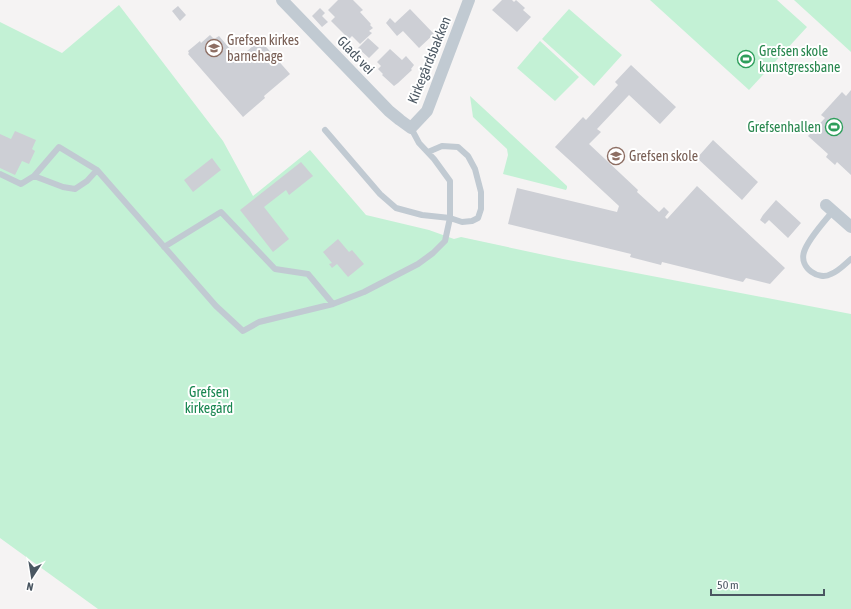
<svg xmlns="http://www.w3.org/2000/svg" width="851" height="609" viewBox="0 0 851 609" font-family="'Asap Condensed',sans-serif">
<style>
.green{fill:#c3f1d5}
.building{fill:#cdcfd5}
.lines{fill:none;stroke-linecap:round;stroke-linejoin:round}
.service{stroke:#c1cad2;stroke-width:6}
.minor{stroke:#c1cad2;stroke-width:12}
.labels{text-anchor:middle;stroke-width:4;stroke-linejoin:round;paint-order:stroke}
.education-label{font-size:14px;fill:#785e54;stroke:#fff;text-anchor:start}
.leisure-label{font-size:14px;fill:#27864d;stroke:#fff;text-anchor:start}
.street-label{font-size:14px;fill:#4a5661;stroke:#fff}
.park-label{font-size:14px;fill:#17864f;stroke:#fff}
</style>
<rect width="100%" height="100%" fill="#f5f3f3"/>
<path class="green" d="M650,0H777L807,27L749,90Z
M794,0H851V52Z
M119,5L223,141L253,196L310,150L366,215L429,230L454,239L461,237L563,259L851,314V609H98L0,538V22L62,53Z
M569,9L622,55L594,86L542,39Z
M540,41L579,77L555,101L517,68Z
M470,96L567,186V188L566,190L503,174L508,155L507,149L473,117Z"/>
<path class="building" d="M338,0H353L363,10L360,12L371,24L370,25L373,28L369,31L372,33L360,44L352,36L349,39L331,21L335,17L328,10Z
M502,0H512L514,2L516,0L525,8L523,10L531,17L517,32L492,10Z
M178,6L186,15L180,21L172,11Z
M320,8L325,13L322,16L328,22L322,27L312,16Z
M410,9L434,34L419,48L403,31L397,36L386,23L390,18L395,23Z
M210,35L214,39L219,36L237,57L233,60L234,62L260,40L290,74L264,96L265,98L243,117L188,54L189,53L188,51L200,41L201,43Z
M368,38L379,48L369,58L358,48Z
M390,49L402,60L406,56L414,65L411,69L412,70L398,83L394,86L382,75L383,74L378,69L381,66L377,62Z
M631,65L676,107L660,124L629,95L597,129L601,132L589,144L638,190L637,192L659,212L664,207L669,212L665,217L667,219L697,186L785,268L770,284L746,278L743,282L662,262L661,265L630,257L631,254L508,224L517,188L617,212L619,206L577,167L555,147L583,117L586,120L618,85L615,82Z
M851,90V175L837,162L835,165L826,157L828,154L808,136L825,118L821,115L842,92L846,96Z
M15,131L36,140L32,149L35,151L29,164L22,161L15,175L0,168V134L11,139Z
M713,140L758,182L742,200L697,158Z
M212,158L221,170L193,192L184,180Z
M301,162L313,176L289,195L286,190L264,207L289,239L273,252L240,210Z
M776,200L801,223L788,238L769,220L765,224L760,220L763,215Z
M338,239L349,252L352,250L364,264L348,277L337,264L332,268L329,264L332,263L323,252Z"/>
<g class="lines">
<path class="service" d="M325,130L380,194L396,208L422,215L450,218L462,222L472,221L478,218L481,209V192L475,169L468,156L458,147L442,146L428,152
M0,174L21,184L34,176L59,147L97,170L216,306L243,331L259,322L333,304L364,292L418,264L433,253L445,241L450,218V181L434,159L419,143L411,128
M34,176L63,187L75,189L87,181L97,170
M833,211C824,222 808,239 804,252C799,268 819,281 831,274C839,271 845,264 851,259
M164,247L221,212L275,269L308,274L333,304"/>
<path class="minor" d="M282,0L389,111L400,120L411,128L427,111L469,0
M826,205L851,227"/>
</g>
<defs>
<g id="school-ring" transform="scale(0.9)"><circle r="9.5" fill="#fff" stroke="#8d6e63" stroke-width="1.5"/><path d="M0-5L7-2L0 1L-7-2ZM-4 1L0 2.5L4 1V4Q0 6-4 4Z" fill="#8d6e63"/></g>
<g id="stadium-ring" transform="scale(0.9)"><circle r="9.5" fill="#fff" stroke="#2e9e5b" stroke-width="1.5"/><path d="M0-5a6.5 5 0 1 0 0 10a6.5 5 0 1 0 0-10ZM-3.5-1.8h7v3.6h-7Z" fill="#2e9e5b"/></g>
</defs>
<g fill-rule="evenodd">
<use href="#school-ring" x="214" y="48"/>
<use href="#stadium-ring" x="746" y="59"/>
<use href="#stadium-ring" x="834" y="127"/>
<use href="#school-ring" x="616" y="156"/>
</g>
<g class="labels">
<g class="education-label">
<text x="227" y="45">Grefsen kirkes<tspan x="227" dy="16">barnehage</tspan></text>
<text x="629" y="161">Grefsen skole</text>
</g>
<g class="leisure-label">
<text x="759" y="56">Grefsen skole<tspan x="759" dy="16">kunstgressbane</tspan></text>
<text x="821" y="132" text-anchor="end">Grefsenhallen</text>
</g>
<g class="street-label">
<text transform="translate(356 55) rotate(46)" y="5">Glads vei</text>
<text transform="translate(429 60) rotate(-68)" y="5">Kirkegårdsbakken</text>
</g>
<g class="park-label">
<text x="209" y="397">Grefsen<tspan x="209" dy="16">kirkegård</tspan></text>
</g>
</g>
<g transform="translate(32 577) rotate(192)" stroke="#ffffff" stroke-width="3" paint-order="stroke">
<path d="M0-3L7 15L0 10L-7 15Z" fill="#4a5661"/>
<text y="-6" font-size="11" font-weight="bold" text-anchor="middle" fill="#4a5661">N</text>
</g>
<path d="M711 589v6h113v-6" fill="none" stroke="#4a5661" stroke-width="2"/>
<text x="717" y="589" font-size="12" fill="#4a5661" stroke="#ffffff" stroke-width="3" paint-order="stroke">50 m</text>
</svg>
